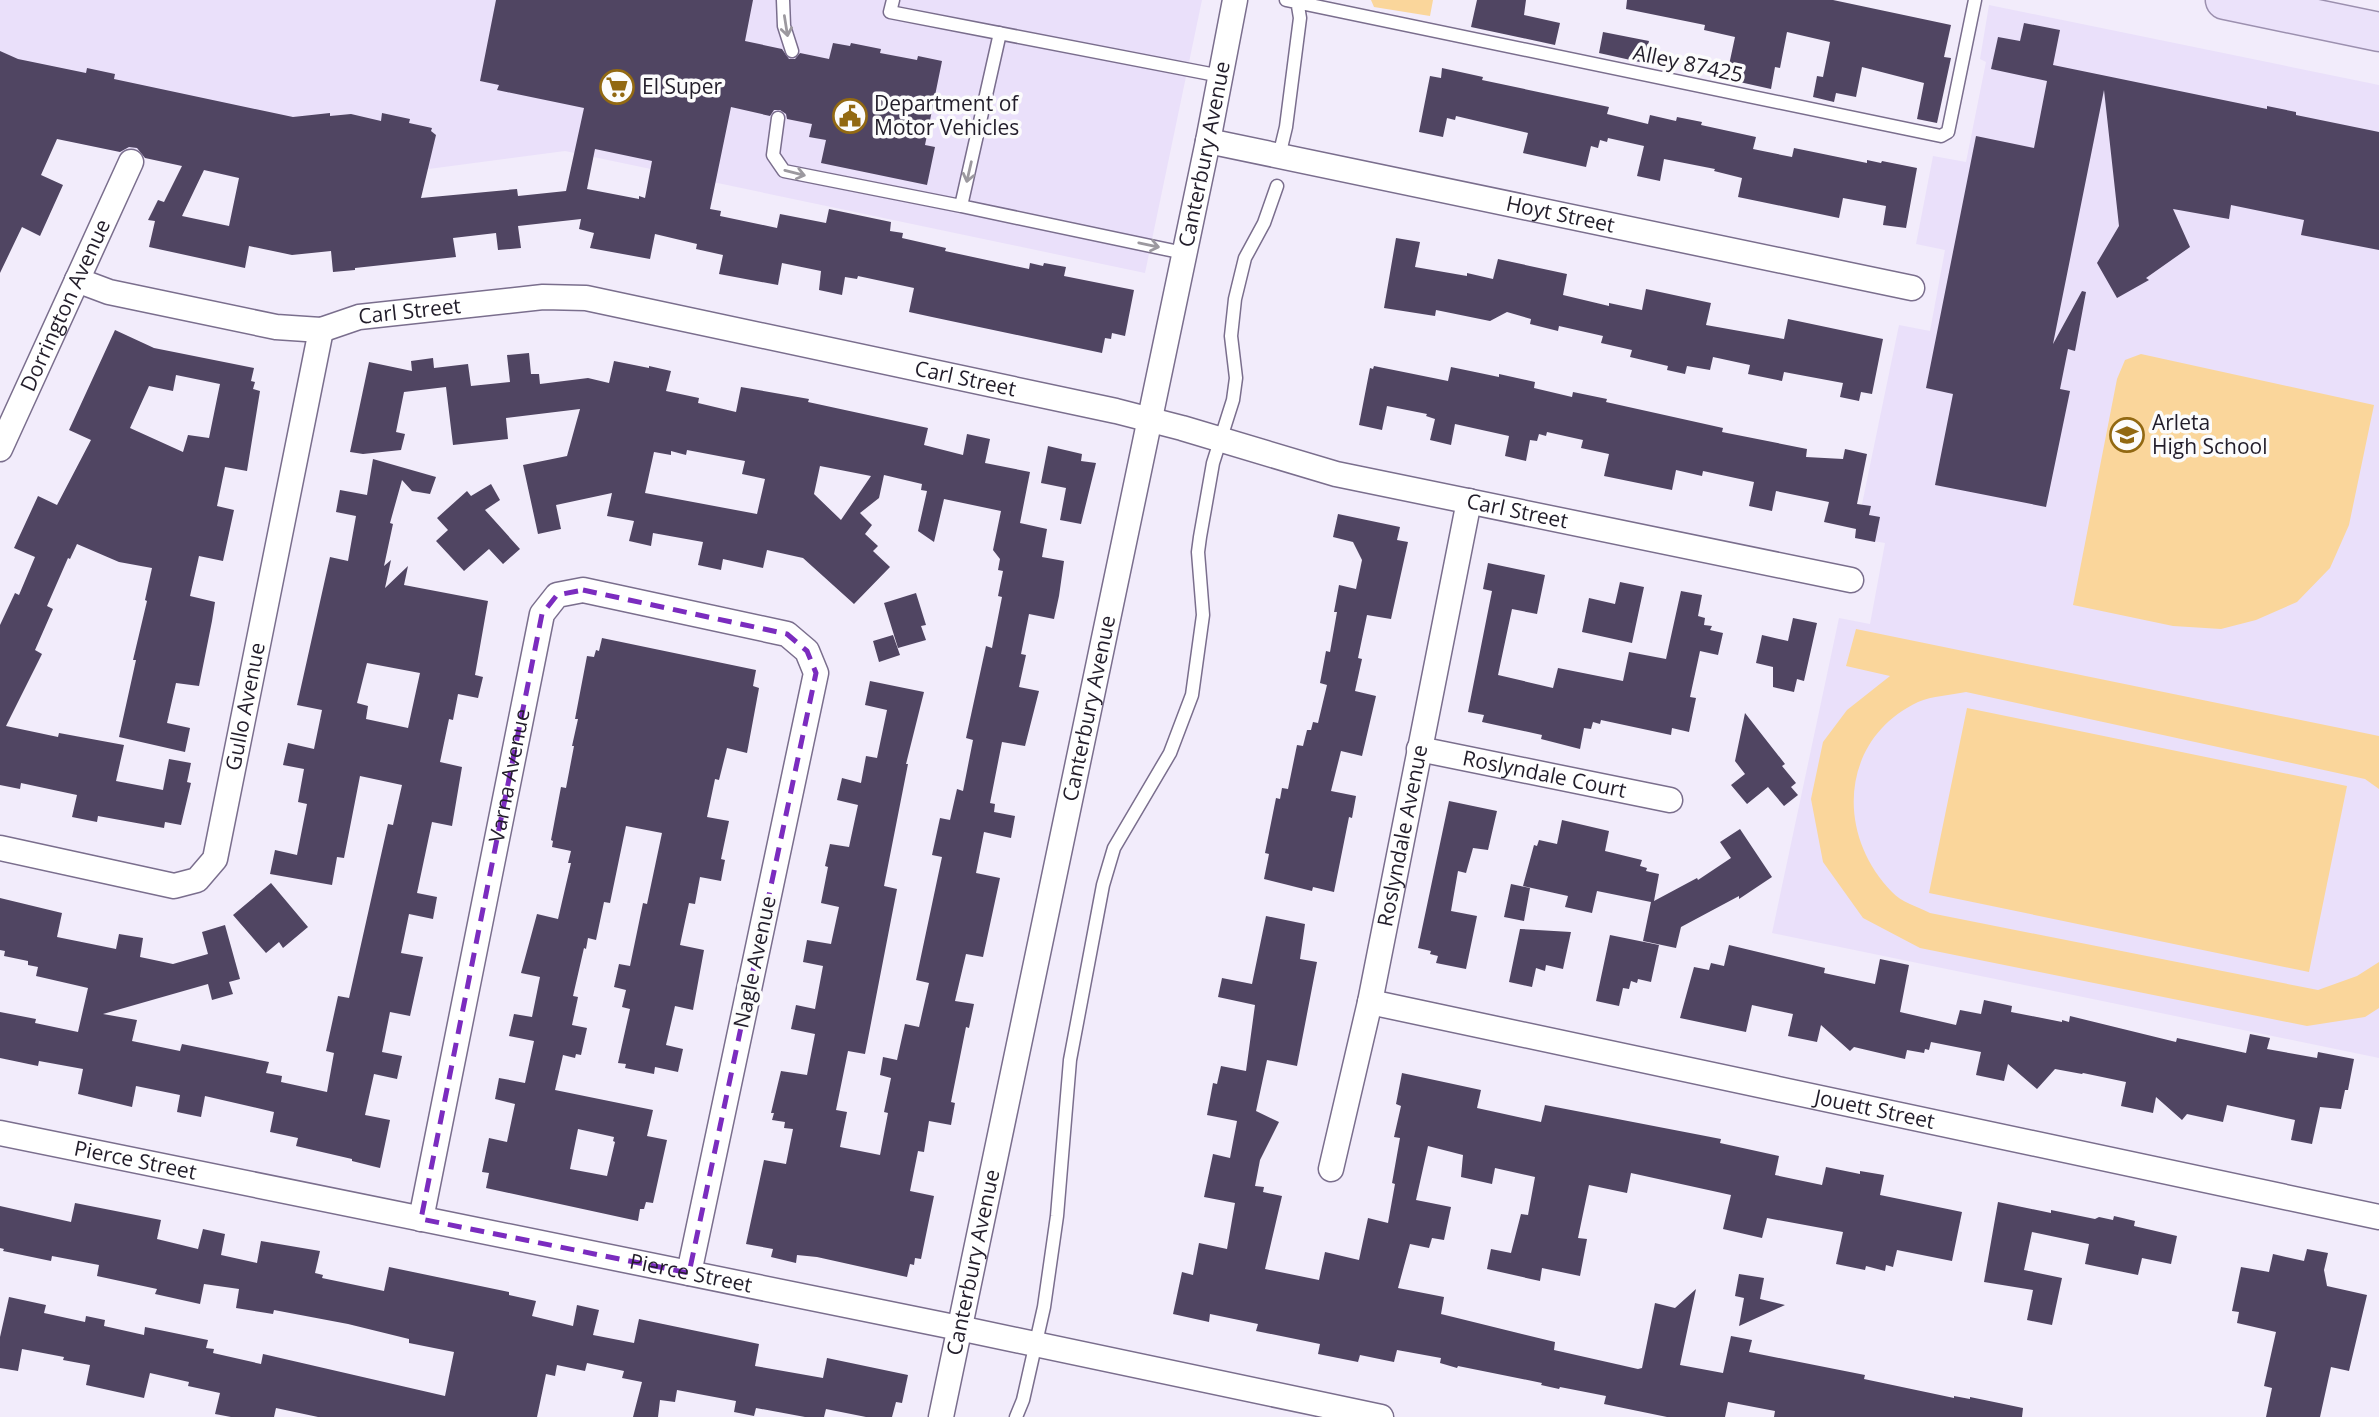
<svg xmlns="http://www.w3.org/2000/svg" width="2379" height="1417" viewBox="0 0 2379 1417" font-family="'Open Sans',sans-serif">
<style>
.built{fill:#eae0fa}
.green{fill:#fad69b}
.building{fill:#504562;fill-rule:evenodd}
.lines{fill:none;stroke-linecap:round;stroke-linejoin:round}
.lane-casing{stroke:#7a6e8d;stroke-width:15}
.street-casing{stroke:#7a6e8d;stroke-width:27}
.primary-casing{stroke:#9c90af;stroke-width:41}
.lane{stroke:#fff;stroke-width:12}
.street{stroke:#fff;stroke-width:24}
.primary{stroke:#ebe2fa;stroke-width:38}
.oneway{stroke:#9c999f}
.marked{fill:none;stroke:#7b2cbf;stroke-width:5;stroke-dasharray:14 9;stroke-linejoin:round}
.labels{text-anchor:middle;stroke-width:7;stroke-linejoin:round;paint-order:stroke}
.street-label{font-size:21px;fill:#221d2a;stroke:#fcfcfc}
.poi-label{font-size:21px;fill:#221d2a;stroke:#fcfcfc;text-anchor:start}
</style>
<rect width="100%" height="100%" fill="#f2ecfb"/>
<path class="built" d="M0,0H1202L1145,273L565,151L285,188L0,126Z
M1989,5L2379,85V1058L1772,933L1839,618L1870,624L1885,543L1855,538L1899,325L1930,331L1945,250L1916,244L1933,156L1966,162L1986,62L1980,59Z"/>
<path class="green" d="M1371,0H1433L1430,16L1374,7Z
M2141,354L2374,405L2349,525L2330,568L2297,602L2256,620L2221,629L2173,626L2073,605L2117,379L2125,360Z
M1856,629L2379,736V789L2365,779L1966,692C1951,695 1932,696 1918,702C1840,739 1835,834 1892,892C1901,902 1918,907 1930,913L2318,990L2357,976L2379,962V1008L2365,1017L2307,1026L1920,948L1863,918L1823,862L1811,799L1823,742L1847,710L1890,676L1846,666Z
M1967,708L2347,786L2309,972L1929,893Z"/>
<path class="building" d="M496,0H753L745,41L782,49L789,59H795L800,53L829,59L833,43L850,46L851,43L881,49L880,53L917,60L918,56L942,61L925,145L935,147L927,185L821,163L826,140L809,137L812,124L787,119L786,114L780,110H774L770,116L731,107L710,209L721,211L720,216L777,228L780,214L826,223L829,209L891,222L890,231L903,233L902,238L946,248L945,251L1029,269L1030,263L1043,266L1044,263L1066,267L1064,276L1134,290L1125,336L1112,333L1111,339L1105,338L1102,353L932,317L909,312L914,288L858,276L857,279L845,277L842,295L819,290L821,271L782,263L778,285L719,274L723,255L696,249L697,244L655,234L650,259L590,248L594,233L579,229L581,219L518,226L521,248L498,250L496,233L453,238L456,257L355,268V270L333,272L331,251L292,255L249,246L245,268L149,247L155,221L148,220L158,200L164,202L182,166L145,158L137,148L129,147L120,152L57,139L41,175L63,185L40,236L22,227L0,273V51L18,59L86,73L87,68L115,74L114,79L293,117L330,113V116L351,114L381,121L382,113L410,119L409,123L432,128L431,131L436,135L421,198L517,189L518,196L566,191L584,108L497,90L499,85L480,81ZM595,149L652,161L645,198L639,196V199L587,189ZM204,170L239,178L229,226L182,216Z
M1477,0H1526L1524,15L1560,23L1555,45L1471,27Z
M1627,0H1833L1951,25L1944,57L1951,58L1937,123L1917,119L1924,83L1862,67L1856,97L1836,93L1834,102L1813,97L1817,76L1823,77L1830,42L1787,32L1780,68L1775,67L1771,89L1726,79L1735,37L1704,30L1705,25L1626,9Z
M2024,23L2060,30L2053,65L2267,109V106L2296,112V115L2379,132V250L2301,235L2304,220L2231,205L2229,219L2173,209L2190,247L2146,278L2149,280L2117,298L2097,263L2119,226L2104,90L2053,344L2082,291L2086,292L2075,351L2068,349L2060,389L2070,391L2046,507L1935,485L1953,394L1926,388L1976,136L2034,148L2047,81L1991,69L1998,37L2020,41Z
M1603,32L1649,41L1644,63L1599,53Z
M1442,68L1483,77L1482,80L1609,107L1607,114L1648,124L1650,115L1676,121L1677,117L1702,122L1701,125L1756,137L1753,149L1792,157L1794,148L1867,163V160L1881,163L1882,161L1917,168L1906,228L1883,225L1886,206L1843,198L1839,218L1738,197L1742,178L1714,171L1715,169L1664,159L1660,181L1637,176L1644,146L1608,138L1607,142L1600,140L1598,148L1591,146L1586,167L1523,153L1528,133L1456,116L1455,120L1447,118L1443,137L1419,132L1430,76L1441,78Z
M1396,238L1420,242L1415,267L1467,276V273L1493,279L1498,259L1567,274L1563,295L1609,306V303L1642,310L1646,289L1711,303L1706,325L1784,339L1788,319L1883,339L1872,394L1861,392L1859,401L1840,397L1843,383L1784,372L1782,381L1748,374L1750,365L1713,357L1710,370L1687,366L1685,374L1667,370L1668,366L1630,357L1632,350L1601,343L1603,336L1559,326L1558,331L1530,324L1531,319L1507,312L1490,321L1436,310L1435,316L1384,308Z
M115,330L154,348L254,368L251,381L255,382L253,389L260,391L247,471L225,467L217,506L234,510L223,561L199,556L190,596L215,602L212,621L199,686L176,683L167,723L190,728L185,752L119,737L136,660H133L147,601L145,600L152,568L119,562L77,544L70,559L68,558L47,606L53,609L35,650L42,654L6,726L58,737L59,733L124,745L116,781L163,790L169,759L191,763L187,782L191,783L181,825L165,822L164,828L98,816L97,822L72,817L77,795L21,783L20,789L0,785V625L15,593L19,595L35,557L14,548L38,496L57,505L91,440L69,430ZM176,375L220,384L209,438L188,435L183,452L130,428L149,386L173,391Z
M529,353L531,374H539L540,384L588,378L609,383L614,361L649,368V366L671,371L666,391L699,398L698,403L736,412L741,387L809,399L808,402L928,428L924,445L963,455L967,434L990,439L985,463L1030,472L1020,523L1047,529L1042,557L1064,561L1059,596L1054,619L1029,614L1021,654L1026,655L1019,687L1039,691L1025,746L1002,742L990,803L995,804L994,812L1015,816L1011,838L984,832L976,873L1000,878L983,957L966,954L955,1001L974,1004L969,1028L966,1027L951,1102L955,1103L951,1125L929,1121L924,1152L918,1151L910,1191L934,1196L921,1259L915,1258L914,1265L910,1264L907,1277L817,1257L797,1255L796,1263L771,1257L773,1249L746,1244L764,1160L786,1164L793,1129L784,1128L785,1122L772,1120L774,1113H771L781,1071L807,1075L815,1034L791,1029L796,1005L815,1009L823,966L803,962L807,940L831,944L839,907L821,903L828,867L825,866L830,844L849,847L858,805L837,800L842,778L861,783L866,756L877,758L887,710L865,705L870,681L924,692L906,764H908L884,886L897,889L865,1054L848,1051L836,1110L847,1112L840,1147L880,1155L888,1113L884,1112L891,1078L880,1075L883,1057L897,1060L905,1024L919,1027L929,983L916,980L942,857L932,855L940,818L950,820L957,789L963,791L973,740L966,738L986,646L992,648L1002,597L998,596L1003,571L998,570L1000,559L993,550L1001,511L944,499L934,542L918,531L927,491L921,490L922,484L884,475L879,498L860,513L872,525L865,534L878,546L873,551L890,567L854,604L803,558L767,550L763,568L723,559L721,570L698,565L703,542L653,533L651,546L629,541L634,521L607,516L612,493L556,505L561,529L538,534L523,465L567,456L580,409L506,418L508,439L453,445L446,387L404,392L396,432L405,434L401,450L363,454L350,452L369,362L412,371L411,361L433,358L434,368L468,364L471,386L510,382L507,355ZM687,450L745,461L742,474L765,479L757,514L645,493L654,452L671,455V451L686,455ZM820,466L871,476L841,520L814,494Z
M1374,366L1448,381L1451,367L1499,377V374L1535,382L1534,388L1572,397L1573,392L1607,399L1606,402L1723,428L1722,432L1807,449L1806,457L1843,459L1845,449L1867,454L1857,504L1871,506L1869,515L1880,517L1875,542L1855,538L1856,529L1824,522L1829,502L1776,491L1772,511L1749,506L1754,482L1703,471L1702,476L1676,470L1672,490L1604,476L1609,454L1581,448L1583,440L1547,432L1546,436L1539,434L1537,441L1530,440L1526,461L1505,456L1509,436L1455,424L1451,445L1430,440L1435,419L1426,416L1427,414L1387,406L1382,430L1359,425L1370,368L1373,369Z
M1048,446L1082,454L1081,461L1096,463L1081,524L1060,520L1066,488L1041,483Z
M373,459L436,477L430,494L412,491L402,480L390,523L393,524L384,566L391,560L385,588L408,566L404,585L488,601L475,675L483,677L478,698L458,694L453,720L449,719L440,762L462,767L452,826L432,822L417,893L437,897L433,919L409,914L401,953L423,957L410,1016L390,1012L382,1052L402,1056L397,1079L374,1074L365,1115L390,1120L380,1168L352,1161V1159L296,1146L298,1138L270,1132L274,1112L205,1096L201,1117L177,1112L180,1095L136,1086L132,1107L78,1094L83,1069L39,1061L38,1066L0,1058V1012L36,1019L35,1023L78,1032L88,988L36,976L38,967L28,965V961L4,956L5,951L0,950V898L62,913L57,937L116,949L119,934L143,938L140,957L173,964L208,954L202,932L225,925L240,979L229,982L233,994L212,1000L208,984L103,1014L137,1020L132,1041L180,1051L182,1044L269,1062L266,1073L282,1076L281,1082L327,1092L334,1053L326,1051L338,996L349,998L388,824L393,825L402,785L360,776L344,858L337,857L332,885L270,874L275,850L297,855L307,804L298,802L304,769L283,765L288,743L314,749L322,710L297,705L330,557L348,561L356,516L336,512L340,490L367,495ZM367,663L420,673L408,728L366,719L368,706L357,703Z
M491,484L500,500L485,510L520,549L503,564L489,549L464,571L436,541L448,530L437,518L467,491L471,496Z
M1338,514L1400,527L1397,540L1408,542L1391,619L1367,615L1358,658L1362,659L1355,691L1376,696L1362,756L1341,751L1331,791L1356,796L1352,818L1349,817L1334,892L1313,887L1312,891L1264,879L1269,854L1265,853L1276,798L1280,799L1282,788L1288,789L1297,745L1303,746L1307,730H1311L1313,722L1318,723L1327,685L1320,683L1326,651L1330,652L1337,612H1334L1339,585L1356,589L1362,560L1353,542L1333,537Z
M1488,563L1545,575L1537,614L1512,609L1498,675L1553,688L1558,668L1623,681L1629,652L1666,659L1681,591L1702,595L1698,616L1705,618L1704,625L1712,626L1710,630L1723,633L1718,655L1700,651L1690,697L1696,698L1689,732L1672,728L1671,735L1601,720L1600,724L1593,722L1591,729L1584,728L1580,749L1541,739L1542,735L1482,722L1484,715L1468,712L1492,591L1483,589Z
M1620,582L1644,587L1632,643L1582,632L1589,598L1615,604Z
M916,593L926,625L921,626L926,640L898,648L884,603Z
M1793,618L1817,623L1804,681L1797,679L1794,692L1773,687V667L1756,663L1762,635L1788,641Z
M893,635L900,655L879,662L873,641Z
M602,638L756,670L753,686L759,688L747,753L727,748L719,780L715,779L707,817L729,821L721,859L725,860L721,881L700,877L695,904L689,903L680,945L704,950L693,1010L675,1006L666,1045L683,1049L678,1072L655,1067L654,1074L625,1068L626,1064L618,1063L630,1009L622,1007L626,990L614,987L619,964L630,966L643,903L647,904L662,833L626,826L610,903L604,902L596,940L588,938L586,949L584,948L573,996L578,997L572,1025L587,1028L581,1055L576,1054L575,1058L563,1055L555,1090L653,1110L647,1136L667,1140L653,1203L646,1202L644,1209H640L638,1221L486,1188L489,1173L482,1172L489,1138L507,1142L515,1104L495,1099L499,1078L525,1083L534,1041L509,1036L514,1014L532,1017L540,977L521,973L537,914L558,919L571,863H568L571,851L552,847L553,841L551,840L561,787L566,788L574,746H572L578,719H575L587,656L594,657L596,650L599,651ZM578,1129L614,1137L613,1141L615,1142L607,1176L570,1169Z
M1745,713L1785,764L1782,766L1796,783L1791,787L1798,795L1784,806L1768,787L1747,804L1731,785L1745,774L1735,761Z
M1449,801L1497,811L1488,850L1473,848L1466,873L1458,871L1451,911L1477,916L1466,969L1436,963L1438,956L1430,954L1431,951L1418,948Z
M1562,820L1609,831L1605,851L1642,860L1640,866L1647,868L1646,871L1659,874L1654,901L1697,878L1698,880L1731,858L1720,842L1740,829L1772,877L1739,899V896L1681,927L1676,948L1643,941L1651,902L1597,891L1592,913L1565,907L1568,896L1523,886L1534,845L1537,846L1539,840L1557,844Z
M271,883L308,927L283,948L279,942L266,953L233,915Z
M1511,884L1530,888L1524,921L1504,917Z
M1266,916L1305,924L1300,959L1317,962L1297,1066L1267,1060L1256,1111L1279,1122L1260,1160L1255,1186L1264,1187L1263,1192L1282,1196L1265,1269L1319,1280L1325,1252L1359,1260L1368,1218L1388,1223L1395,1184L1392,1183L1400,1138L1394,1137L1401,1106L1396,1104L1402,1073L1481,1090L1477,1108L1541,1122L1545,1105L1721,1139L1720,1143L1779,1156L1775,1175L1822,1185L1826,1167L1860,1174V1171L1884,1175L1880,1195L1962,1212L1952,1261L1897,1250L1893,1267L1886,1265L1885,1271L1866,1266L1865,1270L1836,1264L1843,1232L1767,1218L1762,1238L1723,1229L1731,1195L1631,1173L1627,1193L1589,1185L1578,1238L1587,1239L1580,1276L1542,1268L1540,1281L1487,1269L1491,1249L1511,1253L1521,1214L1528,1215L1535,1177L1495,1168L1492,1184L1461,1177L1463,1155L1428,1146L1416,1200L1451,1207L1444,1240L1432,1238L1429,1248L1410,1244L1398,1288L1444,1297L1441,1314L1555,1342L1554,1350L1638,1369L1642,1368L1655,1303L1675,1308L1696,1289L1680,1365L1723,1373L1731,1336L1752,1340L1749,1352L1865,1375L1864,1379L1954,1398V1396L1970,1399V1397L2023,1408L2022,1417H1774L1775,1411L1728,1402L1725,1417H1667L1604,1404L1606,1396L1560,1387L1559,1389L1541,1385L1542,1383L1458,1366L1457,1368L1440,1363L1441,1358L1397,1350L1394,1362L1360,1355L1358,1362L1318,1354L1320,1344L1256,1331L1258,1324L1210,1314L1209,1322L1173,1314L1182,1272L1193,1275L1199,1243L1227,1249L1235,1203L1204,1197L1213,1154L1230,1158L1237,1121L1207,1115L1213,1083L1217,1084L1221,1066L1246,1071L1255,1005L1218,997L1222,978L1252,984Z
M1520,929L1571,932L1563,969L1546,965L1545,971L1536,968L1532,987L1509,982Z
M1610,935L1659,945L1651,982L1638,979L1637,983L1631,981L1629,989L1623,988L1619,1006L1596,1001Z
M1729,945L1825,968L1824,973L1875,984L1880,959L1909,965L1900,1012L1956,1025L1960,1010L1981,1014L1984,1000L2012,1006L2011,1012L2062,1022V1020L2069,1022L2070,1016L2176,1042L2177,1038L2246,1053L2250,1034L2270,1038L2267,1049L2317,1058L2318,1052L2354,1059L2348,1090H2345L2341,1109L2320,1107L2312,1144L2291,1140L2295,1120L2227,1105L2223,1122L2187,1114L2182,1120L2156,1097L2153,1113L2121,1106L2126,1082L2083,1073L2082,1074L2055,1069L2037,1089L2008,1064L2004,1081L1976,1075L1981,1052L1931,1042L1929,1050L1925,1049L1924,1053L1907,1050L1905,1059L1854,1047L1850,1051L1821,1025L1817,1042L1788,1036L1793,1014L1752,1005L1746,1032L1680,1018L1694,967L1709,970L1711,963L1724,966Z
M1998,1202L2051,1213V1210L2095,1219L2099,1217L2113,1220L2114,1216L2135,1221L2134,1226L2177,1236L2171,1264L2142,1258L2138,1275L2085,1264L2089,1244L2032,1232L2024,1270L2062,1278L2052,1325L2027,1320L2033,1290L1984,1282Z
M75,1203L161,1220L157,1239L198,1249L203,1229L225,1234L221,1255L257,1263L261,1241L320,1251L315,1273L323,1275L322,1278L384,1291L389,1267L509,1292V1295L536,1301L532,1316L573,1326L577,1305L599,1310L593,1335L634,1343L639,1319L759,1344L755,1366L823,1378L827,1358L908,1375L902,1403L896,1402L892,1417H866L826,1409L824,1417H805L756,1408L754,1416L734,1412L736,1401L677,1390L675,1402L660,1400L658,1417H633L642,1382L622,1378L624,1371L587,1363L585,1371L557,1365L555,1376L546,1374L537,1417H318L276,1408L274,1417H231L215,1414L220,1393L188,1386L189,1382L150,1373L144,1398L86,1385L90,1365L63,1360L64,1357L22,1349L18,1371L0,1368V1337L9,1297L46,1305L44,1313L85,1322L86,1316L105,1320L104,1326L144,1335L145,1327L208,1340L206,1348L214,1349L213,1353L261,1364L263,1354L445,1396L454,1352L409,1343V1339L348,1324L274,1310L273,1314L236,1308L239,1289L204,1284L200,1304L155,1294L157,1289L97,1276L99,1265L52,1256L51,1261L3,1251L4,1249L0,1248V1206L71,1222Z
M2307,1249L2328,1253L2324,1270L2327,1286L2367,1295L2349,1371L2331,1367L2320,1417H2266L2272,1388L2264,1386L2276,1332L2237,1323L2239,1312L2232,1311L2241,1267L2269,1272L2273,1254L2304,1261Z
M1739,1274L1764,1278L1760,1299L1785,1305L1739,1326L1744,1298L1735,1296Z"/>
<g class="lines">
<g class="lane-casing">
<path id="lane" d="M783,0L784,26L792,51
M893,0L890,12L1221,76
M1286,0L1941,136L1948,132L1975,0
M1000,33L961,206L1184,253
M778,118L773,155L784,171L961,206
M1279,156L1286,127L1300,18L1297,0
M1016,1417L1023,1400L1044,1307L1057,1216L1070,1060L1103,885L1114,848L1170,753L1192,695L1203,615L1198,552L1200,537L1213,463L1233,400L1236,378L1231,336L1235,299L1245,258L1264,223L1277,186"/>
</g>
<g class="street-casing">
<g id="street">
<path id="s1" d="M1208,141L1912,288"/>
<path id="s2" d="M77,280L109,292L276,327L321,330L359,317L543,297L586,298L1116,411L1182,428L1336,474L1851,580"/>
<path id="s3" d="M0,449L131,162"/>
<path id="s4" d="M1419,749L1670,800"/>
<path id="s5" d="M0,848L174,886L197,880L215,859L321,330"/>
<path id="s6" d="M1370,1002L2379,1217"/>
<path id="s7" d="M0,1133L959,1328L1381,1417"/>
<path id="s8" d="M1331,1169L1370,1002L1469,501"/>
<path id="s9" d="M421,1219L542,614L557,595L583,590L787,634L807,651L816,673L689,1273"/>
<path id="s10" d="M941,1417L1208,141L1235,0"/>
</g>
</g>
<g class="primary-casing">
<path id="primary" d="M2225,0L2379,32"/>
</g>
<use href="#lane" class="lane"/>
<use href="#street" class="street"/>
<use href="#primary" class="primary"/>
</g>
<defs><path id="oneway-shaft" d="M-6 0H5M1.5-3L5.5 0L1.5 3" fill="none" stroke-width="1.6" stroke-linecap="round" stroke-linejoin="round" transform="scale(1.75)"/></defs>
<g class="oneway">
<use href="#oneway-shaft" transform="translate(786 26) rotate(81)"/>
<use href="#oneway-shaft" transform="translate(969 172) rotate(103)"/>
<use href="#oneway-shaft" transform="translate(795 173) rotate(14)"/>
<use href="#oneway-shaft" transform="translate(1149 245) rotate(12)"/>
</g>
<path class="marked" d="M583,590L787,634L807,651L816,673L689,1273L421,1219L542,614L557,595Z"/>
<defs>
<g id="supermarket-ring" transform="scale(1.75)"><circle r="9.5" fill="#fcfcfc" stroke="#926912" stroke-width="1.5"/><path d="M-6-5.5h2.5l.6 2H6L4.5 2H-2.5L-4.4-4H-6ZM-1.5 3.2a1.3 1.3 0 1 0 .1 0ZM3 3.2a1.3 1.3 0 1 0 .1 0Z" fill="#926912"/></g>
<g id="civic-ring" transform="scale(1.75)"><circle r="9.5" fill="#fcfcfc" stroke="#926912" stroke-width="1.5"/><path d="M-.6-6.5H3V-4.5H.6V-3L4-1V1h2V6H-6V1h2V-1L-.6-3ZM-1.2 2.5V6h2.4V2.5Z" fill="#926912"/></g>
<g id="school-ring" transform="scale(1.75)"><circle r="9.5" fill="#fcfcfc" stroke="#926912" stroke-width="1.5"/><path d="M0-5L7-2L0 1L-7-2ZM-4 1L0 2.5L4 1V4Q0 6-4 4Z" fill="#926912"/></g>
</defs>
<g fill-rule="evenodd">
<use href="#supermarket-ring" x="617" y="87"/>
<use href="#civic-ring" x="850" y="116"/>
<use href="#school-ring" x="2127" y="435"/>
</g>
<g class="labels">
<g class="street-label">
<text transform="translate(1688 64) rotate(12)" y="7">Alley 87425</text>
<text dy="7" stroke="none"><textPath href="#s10" startOffset="1290">Canterbury Avenue</textPath></text>
<text dy="7" stroke="none"><textPath href="#s1" startOffset="360">Hoyt Street</textPath></text>
<text dy="7" stroke="none"><textPath href="#s3" startOffset="158">Dorrington Avenue</textPath></text>
<text dy="7" stroke="none"><textPath href="#s2" startOffset="341">Carl Street</textPath></text>
<text dy="7" stroke="none"><textPath href="#s2" startOffset="906">Carl Street</textPath></text>
<text dy="7" stroke="none"><textPath href="#s2" startOffset="1474">Carl Street</textPath></text>
<text dy="7" stroke="none"><textPath href="#s5" startOffset="385">Gullo Avenue</textPath></text>
<text dy="7" stroke="none"><textPath href="#s10" startOffset="724">Canterbury Avenue</textPath></text>
<text dy="7" stroke="none"><textPath href="#s4" startOffset="128">Roslyndale Court</textPath></text>
<text dy="7" stroke="none"><textPath href="#s9" startOffset="452">Varna Avenue</textPath></text>
<text dy="7" stroke="none"><textPath href="#s8" startOffset="341">Roslyndale Avenue</textPath></text>
<text transform="translate(755 962) rotate(-78)" y="7">Nagle Avenue</text>
<text dy="7" stroke="none"><textPath href="#s6" startOffset="516">Jouett Street</textPath></text>
<text dy="7" stroke="none"><textPath href="#s7" startOffset="138">Pierce Street</textPath></text>
<text dy="7" stroke="none"><textPath href="#s10" startOffset="158">Canterbury Avenue</textPath></text>
<text dy="7" stroke="none"><textPath href="#s7" startOffset="705">Pierce Street</textPath></text>
</g>
<g class="poi-label">
<text x="642" y="94">El Super</text>
<text x="874" y="111">Department of<tspan x="874" dy="24">Motor Vehicles</tspan></text>
<text x="2152" y="430">Arleta<tspan x="2152" dy="24">High School</tspan></text>
</g>
</g>
</svg>
